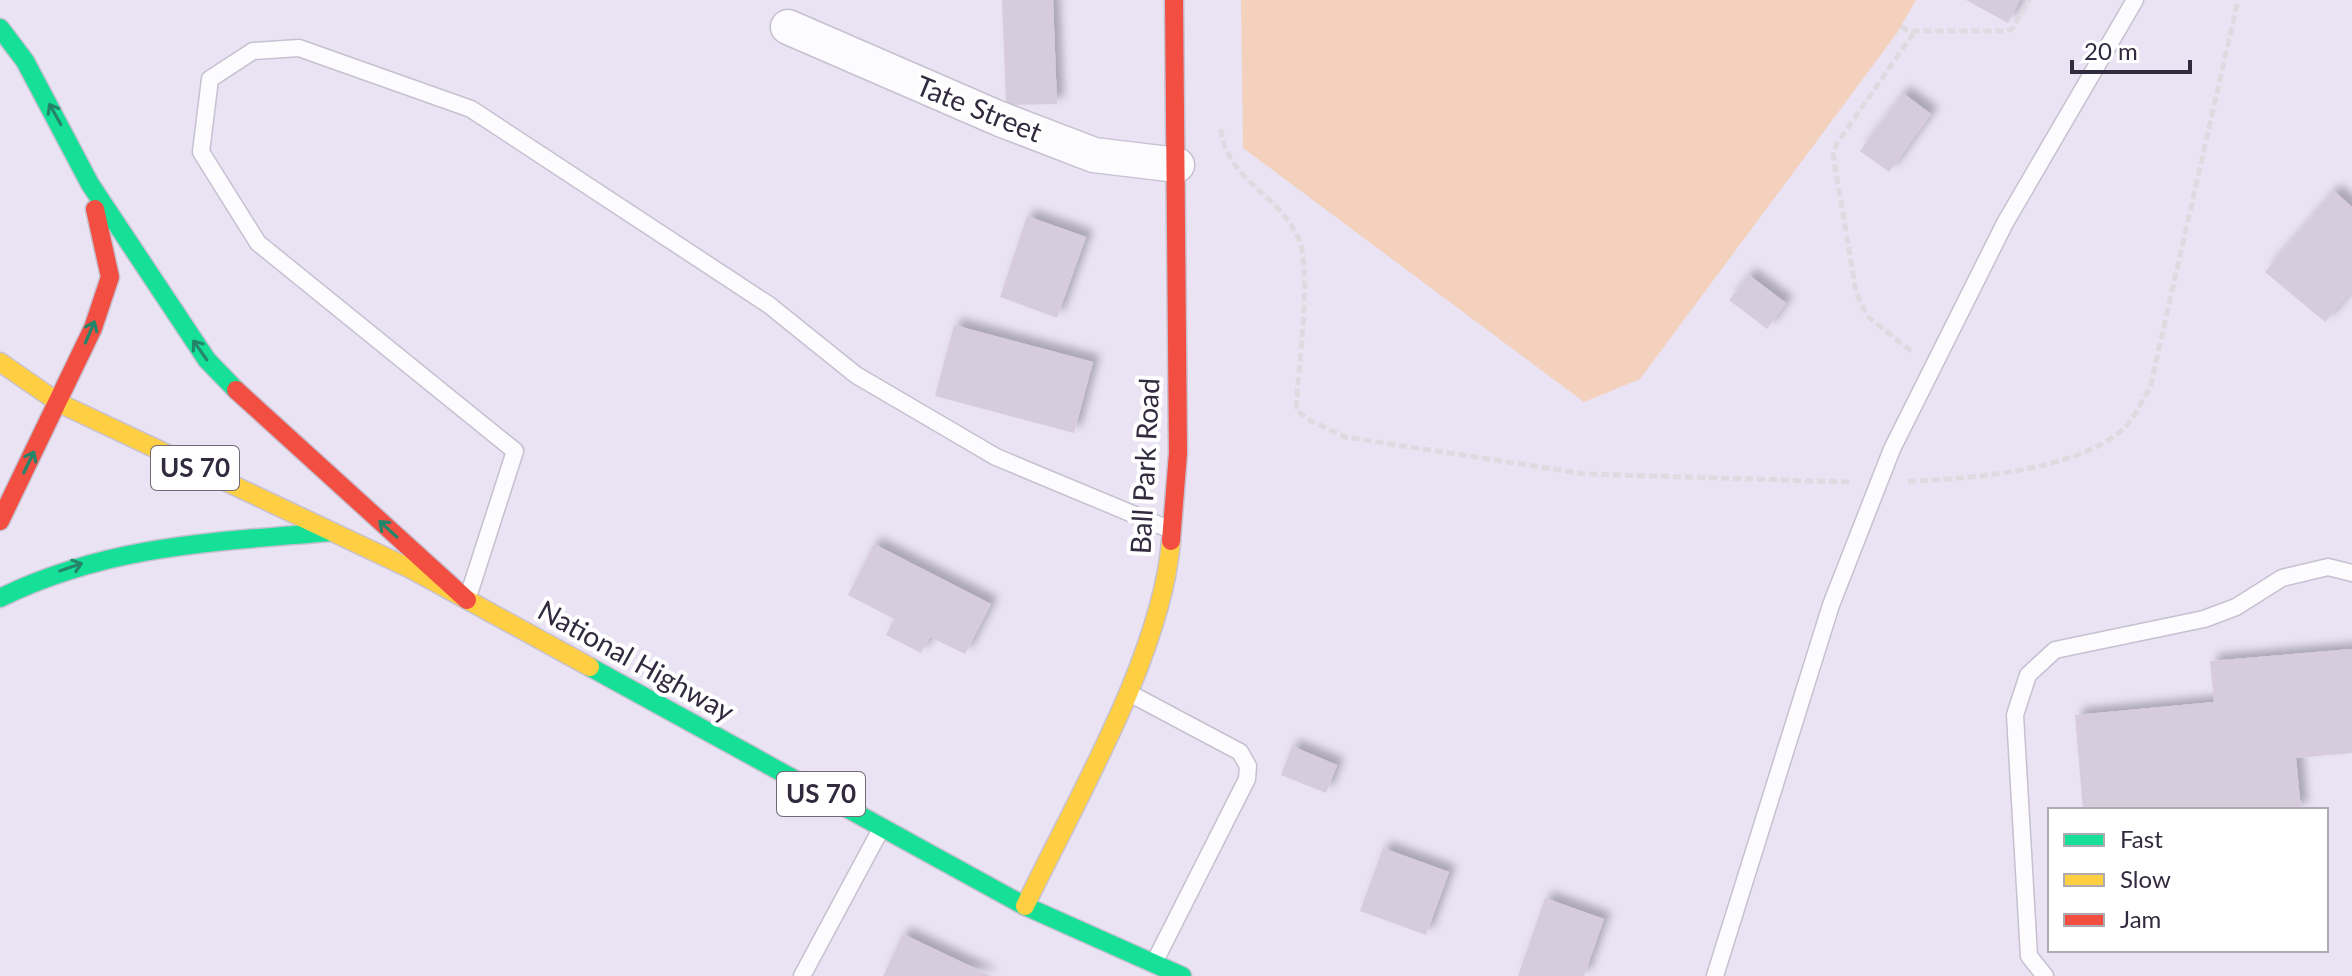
<svg xmlns="http://www.w3.org/2000/svg" width="2352" height="976" viewBox="0 0 2352 976" font-family="Lato,sans-serif">
<style>
.green{fill:#f3d1bd}
.building{fill:#d7ccdc;filter:url(#shadow)}
.lines{fill:none;stroke-linecap:round;stroke-linejoin:round}
.lane-casing{stroke:#c6c0d1;stroke-width:19}
.street-casing{stroke:#c6c0d1;stroke-width:37}
.fast-casing{stroke:#c6c0d1;stroke-width:21}
.slow-casing{stroke:#c6c0d1;stroke-width:21}
.jam-casing{stroke:#c6c0d1;stroke-width:21}
.path{stroke:#dddbe0;stroke-width:5;stroke-dasharray:8 4;stroke-linecap:butt}
.lane{stroke:#fcfbfd;stroke-width:16}
.street{stroke:#fcfbfd;stroke-width:34}
.fast{stroke:#16e098;stroke-width:18}
.slow{stroke:#ffcf43;stroke-width:18}
.jam{stroke:#f24e42;stroke-width:18}
.oneway{stroke:#24856b}
.labels{text-anchor:middle;stroke-width:8;stroke-linejoin:round;paint-order:stroke}
.shield{fill:#fff;stroke:#706a78;stroke-width:2}
.shield-label{font-size:26px;font-weight:bold;fill:#322a3e}
.street-label{font-size:28px;fill:#322a3e;stroke:#fff}
</style>
<defs>
<filter id="shadow"><feDropShadow dx="7" dy="-7" stdDeviation="4" flood-color="#0004"/></filter>
</defs>
<rect width="100%" height="100%" fill="#e9e3f4"/>
<path class="green" d="M1241,0H1916L1897,33L1640,379L1584,402L1243,148Z"/>
<path class="building" d="M1002,0H1053L1057,104L1006,105Z
M1966,0H2020L2008,23Z
M1903,93L1931,114L1889,172L1860,151Z
M2334,191L2352,207V290L2325,322L2265,272Z
M1027,216L1086,237L1057,318L1000,297Z
M1749,275L1786,303L1767,329L1729,300Z
M954,325L1093,362L1074,433L935,396Z
M874,544L991,604L965,654L930,637L921,653L886,635L894,619L848,595Z
M2352,649V753L2296,758L2301,810H2083L2075,715L2214,702L2210,661Z
M1292,746L1337,765L1326,793L1281,775Z
M1383,848L1449,872L1426,935L1360,911Z
M1545,898L1604,919L1584,976H1518Z
M903,934L991,976H883Z"/>
<g class="lines">
<g class="lane-casing">
<path id="lane" d="M468,597L515,451L258,243L201,152L210,79L253,51L299,48L471,109L769,305L856,375L996,457L1171,530
M1129,693L1240,752L1248,766L1247,779L1154,963
M802,976L881,829
M1715,976L1831,605L1892,449L2005,223L2135,0
M2045,976L2029,956L2015,715L2028,675L2055,650L2204,619L2236,607L2282,578L2328,567L2352,573"/>
</g>
<g class="street-casing">
<path id="street" d="M788,27L1000,119L1094,155L1177,165"/>
</g>
<g class="fast-casing">
<path id="fast" d="M0,28L25,61L90,184L207,360L236,390
M0,598C108,545 214,542 331,532
M590,667L1025,906L1182,976"/>
</g>
<g class="slow-casing">
<path id="slow" d="M0,362L59,403L411,569L590,667
M1025,906C1075,802 1162,655 1171,541"/>
</g>
<g class="jam-casing">
<path id="jam" d="M236,390L467,600
M0,521L93,328L110,277L95,209
M1171,541L1178,453L1174,0"/>
</g>
<path class="path" d="M1901,26L1908,31H2006L2012,29L2029,0
M1221,129C1226,179 1279,195 1298,237C1313,270 1298,369 1296,409L1307,419L1345,437L1586,474L1850,482
M1911,351L1867,316L1856,292L1833,154L1837,143L1915,31
M1908,481C1968,479 2077,471 2123,429C2134,419 2142,400 2150,388L2238,0"/>
<use href="#lane" class="lane"/>
<use href="#street" class="street"/>
<use href="#fast" class="fast"/>
<use href="#slow" class="slow"/>
<use href="#jam" class="jam"/>
</g>
<defs><path id="oneway-shaft" d="M-6 0H5M1.5-3L5.5 0L1.5 3" fill="none" stroke-width="1.6" stroke-linecap="round" stroke-linejoin="round" transform="scale(2)"/></defs>
<g class="oneway">
<use href="#oneway-shaft" transform="translate(55 114) rotate(-119)"/>
<use href="#oneway-shaft" transform="translate(90 332) rotate(-67)"/>
<use href="#oneway-shaft" transform="translate(200 350) rotate(-125)"/>
<use href="#oneway-shaft" transform="translate(29 462) rotate(-64)"/>
<use href="#oneway-shaft" transform="translate(388 529) rotate(-138)"/>
<use href="#oneway-shaft" transform="translate(71 567) rotate(-19)"/>
</g>
<g class="labels">
<g class="shield">
<rect x="151" y="446" width="88" height="44" rx="6"/>
<rect x="777" y="772" width="88" height="44" rx="6"/>
</g>
<g class="shield-label">
<text x="195" y="477">US 70</text>
<text x="821" y="803">US 70</text>
</g>
<g class="street-label">
<text transform="translate(979 109) rotate(22)" y="10">Tate Street</text>
<text transform="translate(1145 466) rotate(-87)" y="10">Ball Park Road</text>
<text transform="translate(636 661) rotate(29)" y="10">National Highway</text>
</g>
</g>
<rect x="2048" y="808" width="280" height="144" fill="#ffffff" stroke="#adaab2" stroke-width="2"/>
<rect x="2064" y="834" width="40" height="12" fill="#16e098" stroke="#adaab2" stroke-width="2"/>
<text x="2120" y="848" font-size="24" fill="#322a3e">Fast</text>
<rect x="2064" y="874" width="40" height="12" fill="#ffcf43" stroke="#adaab2" stroke-width="2"/>
<text x="2120" y="888" font-size="24" fill="#322a3e">Slow</text>
<rect x="2064" y="914" width="40" height="12" fill="#f24e42" stroke="#adaab2" stroke-width="2"/>
<text x="2120" y="928" font-size="24" fill="#322a3e">Jam</text>
<path d="M2072 60v12h118v-12" fill="none" stroke="#322a3e" stroke-width="4"/>
<text x="2084" y="60" font-size="24" fill="#322a3e" stroke="#ffffff" stroke-width="6" paint-order="stroke">20 m</text>
</svg>
